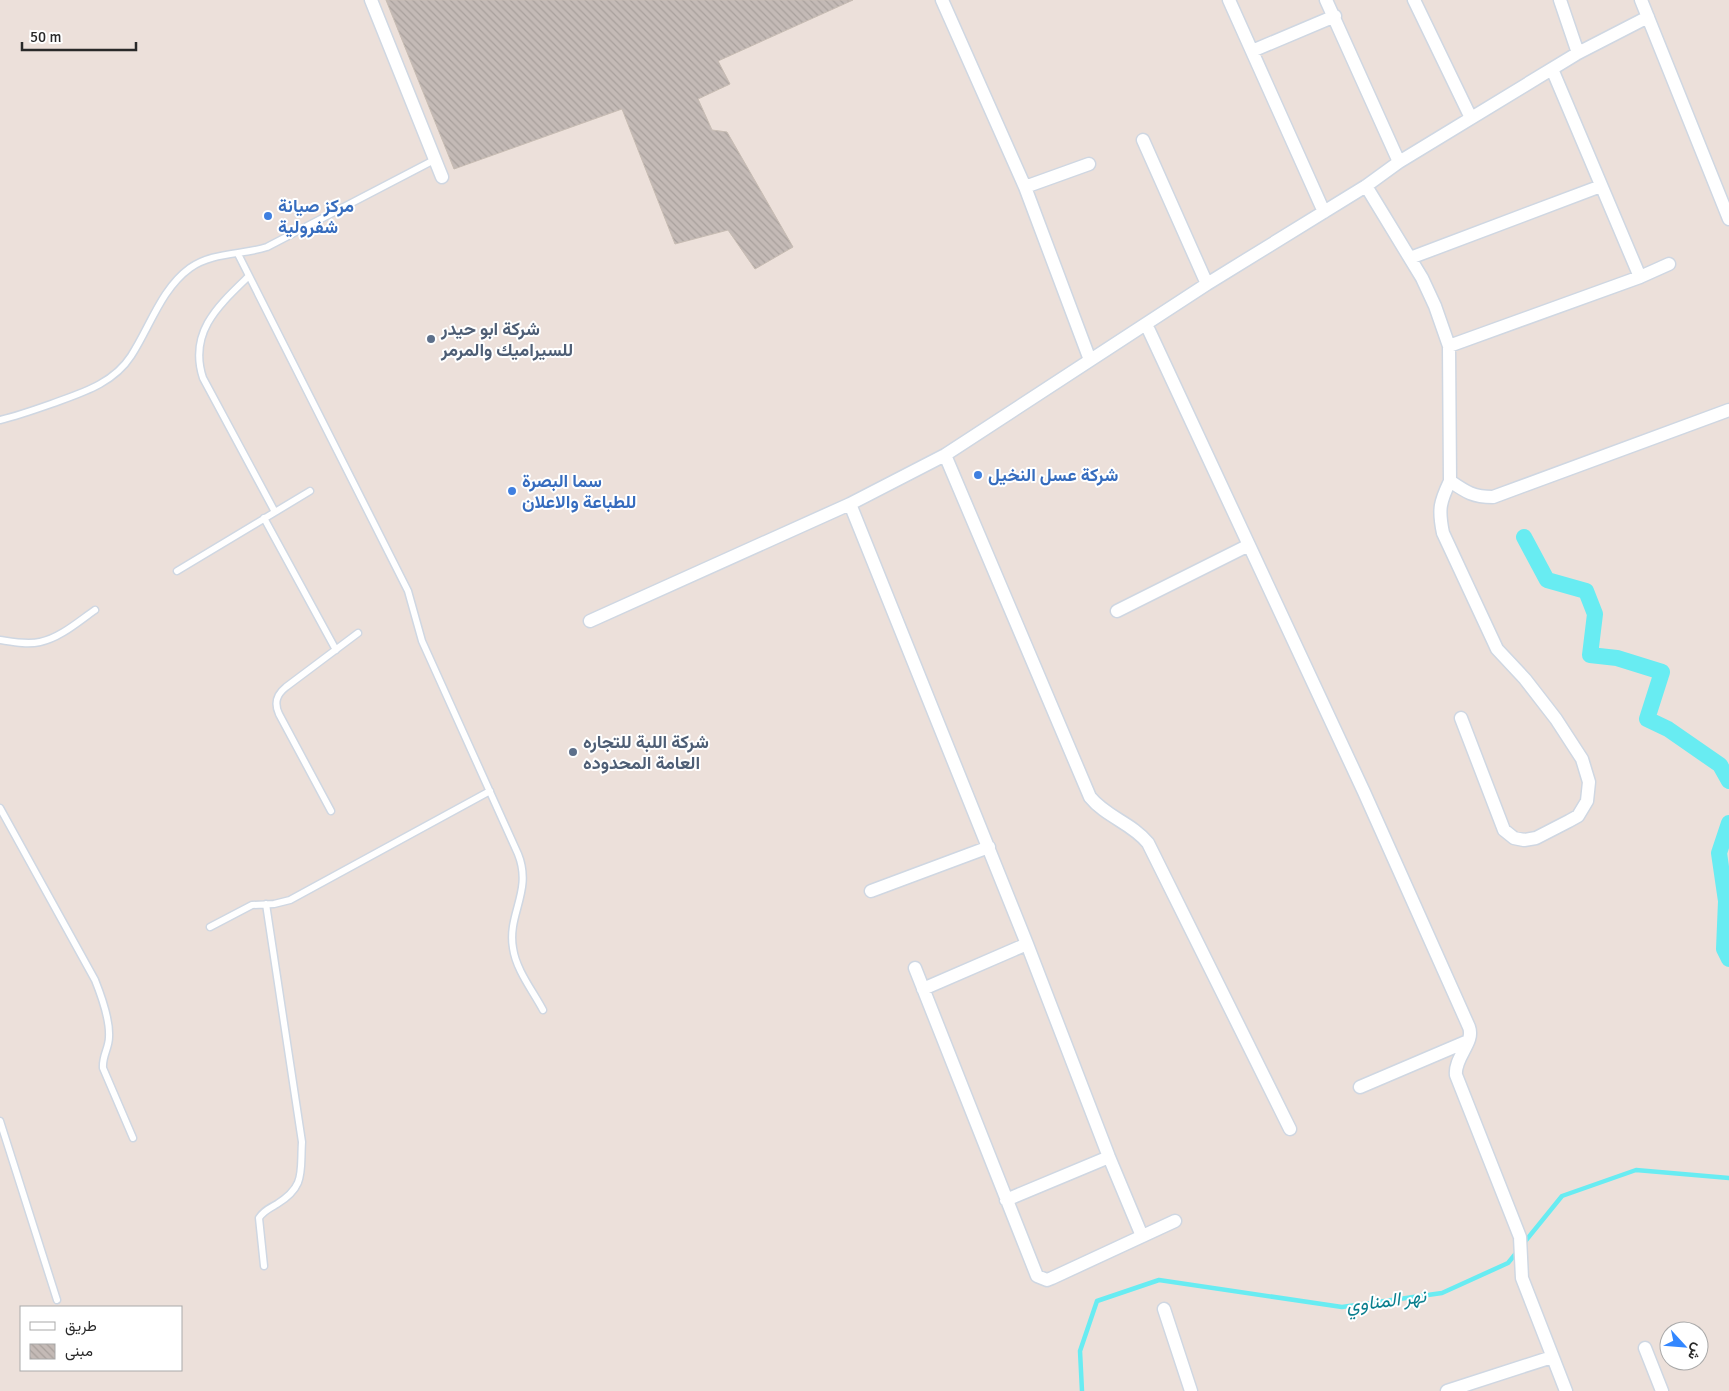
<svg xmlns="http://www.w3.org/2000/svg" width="1729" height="1391" viewBox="0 0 1729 1391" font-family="Signika,Vazirmatn,sans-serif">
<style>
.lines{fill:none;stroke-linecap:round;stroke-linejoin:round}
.stream{stroke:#68ecf2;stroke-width:4.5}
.canal{stroke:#68ecf2;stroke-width:16}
.building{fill:url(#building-back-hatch);stroke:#c7bcb3}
.service-casing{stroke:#cfd7e2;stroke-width:9}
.minor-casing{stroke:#cfd7e2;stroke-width:15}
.service{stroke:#fff;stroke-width:6}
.minor{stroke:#fff;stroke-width:12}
.shop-dot{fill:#3f7fe0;stroke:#fff;stroke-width:2}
.service-dot{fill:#5c6f8a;stroke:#fff;stroke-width:2}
.labels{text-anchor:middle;stroke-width:4;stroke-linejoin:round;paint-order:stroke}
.shop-label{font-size:18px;font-weight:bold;fill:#366cbe;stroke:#fff;text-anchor:start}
.service-label{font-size:18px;font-weight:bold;fill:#4e5e75;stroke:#fff;text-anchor:start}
.water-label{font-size:19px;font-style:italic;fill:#0a7f8e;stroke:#fff}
</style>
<defs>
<pattern id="building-back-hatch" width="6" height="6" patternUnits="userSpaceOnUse" patternTransform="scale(1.25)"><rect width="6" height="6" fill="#c4bab6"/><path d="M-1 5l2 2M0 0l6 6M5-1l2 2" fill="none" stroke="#a8a09c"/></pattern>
</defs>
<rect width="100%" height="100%" fill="#ece0da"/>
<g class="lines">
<path class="stream" d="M1523,1244L1562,1196L1636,1170L1729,1178
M1082,1391L1080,1351L1097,1301L1159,1280L1342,1307L1442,1293L1508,1263L1517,1252"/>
<path class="canal" d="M1524,537L1547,580L1586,591L1595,614L1590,655L1617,658L1662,672L1647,719L1668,729L1720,765L1729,781
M1729,823L1719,853L1726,901L1724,949L1729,959"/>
</g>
<path class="building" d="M386,0H853L718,61L730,84L698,99L712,130L727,132L793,247L755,269L728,230L675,244L622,109L454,169Z"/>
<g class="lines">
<g class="service-casing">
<path id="service" d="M238,254L408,591L422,641L518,854C533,891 507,914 513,948C516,970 533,991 543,1010
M249,276C219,305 188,332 203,378L275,512
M0,420C17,416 34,410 51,404C81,393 113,384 131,356C150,327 161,289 190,268C212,252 243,255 267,247L436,159
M264,518L336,650
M177,571L310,491
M0,640C13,642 27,645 40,642C60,638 79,621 95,610
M0,808L95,980C101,995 110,1021 109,1037C109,1048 102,1056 103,1068L133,1138
M331,811L279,714C274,703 276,695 286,687L358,633
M210,927L252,905L274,904L290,900L490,791
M0,1121L57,1300
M264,1266L259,1218C263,1211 270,1208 277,1204C306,1186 300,1172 302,1142L266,904"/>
</g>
<g class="minor-casing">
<path id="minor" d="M371,0L442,177
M942,0L1025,187L1090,360
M1229,0L1324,212
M1326,0L1399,162
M1414,0L1471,118
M1560,0L1578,53
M1641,0L1729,219
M1252,51L1335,16
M1552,69L1640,277
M1143,140L1207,284
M1366,186L1422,278L1435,306L1449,346L1450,481C1466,492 1473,497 1493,497L1729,410
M1025,187L1089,164
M1410,258L1601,186
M1146,324L1364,792L1469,1027C1475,1043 1454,1057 1456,1075L1520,1237L1522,1278L1566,1391
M1449,346L1640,277L1669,264
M945,455L1090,797C1106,817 1132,823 1148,843L1290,1129
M1450,481C1440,502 1438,509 1443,533L1497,649L1525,679L1556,719L1582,759L1589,782L1587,801L1578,816L1569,821L1536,838L1524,840L1514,838L1504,830L1461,718
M850,504L1027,944L1109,1157L1142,1236
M1117,611L1249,545
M590,621L850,504L945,455L1207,284L1366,186L1399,162L1578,53L1648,17
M871,891L989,847
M915,968L1037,1276L1047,1280L1052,1278L1175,1221
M923,989L1027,944
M1360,1087L1468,1041
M1006,1200L1109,1157
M1164,1309L1191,1391
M1645,1348L1662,1391
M1447,1391L1552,1357"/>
</g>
<use href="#service" class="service"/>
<use href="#minor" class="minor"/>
</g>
<g class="shop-dot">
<circle cx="268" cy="216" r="5"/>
<circle cx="978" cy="475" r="5"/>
<circle cx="512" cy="491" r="5"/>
</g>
<g class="service-dot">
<circle cx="431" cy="339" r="5"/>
<circle cx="573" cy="752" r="5"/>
</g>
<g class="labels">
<g class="shop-label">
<text x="278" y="212">مركز صيانة<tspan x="278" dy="21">شفرولية</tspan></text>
<text x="988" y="481">شركة عسل النخيل</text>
<text x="522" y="487">سما البصرة<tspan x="522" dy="21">للطباعة والاعلان</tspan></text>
</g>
<g class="service-label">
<text x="441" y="335">شركة ابو حيدر<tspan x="441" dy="21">للسيراميك والمرمر</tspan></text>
<text x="583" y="748">شركة اللبة للتجاره<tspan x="583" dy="21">العامة المحدوده</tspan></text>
</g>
<g class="water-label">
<text transform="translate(1386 1300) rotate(-7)" y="7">نهر المناوي</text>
</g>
</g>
<rect x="20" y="1306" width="162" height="65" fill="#ffffff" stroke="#a9a9a9"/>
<rect x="30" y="1322" width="25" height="8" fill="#ffffff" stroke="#a9a9a9"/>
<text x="65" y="1331" font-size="15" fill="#292929">طريق</text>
<rect x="30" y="1344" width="25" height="15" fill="url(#building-back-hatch)" stroke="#a9a9a9"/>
<text x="65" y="1356" font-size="15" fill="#292929">مبنى</text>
<g transform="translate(1684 1346) rotate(116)"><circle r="24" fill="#ffffff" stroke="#a9a9a9"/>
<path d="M0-4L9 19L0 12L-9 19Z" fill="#3387ff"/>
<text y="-8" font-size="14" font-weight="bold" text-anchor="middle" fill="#292929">ش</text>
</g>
<path d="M22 42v8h114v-8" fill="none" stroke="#292929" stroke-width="2.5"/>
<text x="30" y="42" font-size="15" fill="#292929" stroke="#ffffff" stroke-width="4" paint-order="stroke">50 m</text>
</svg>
